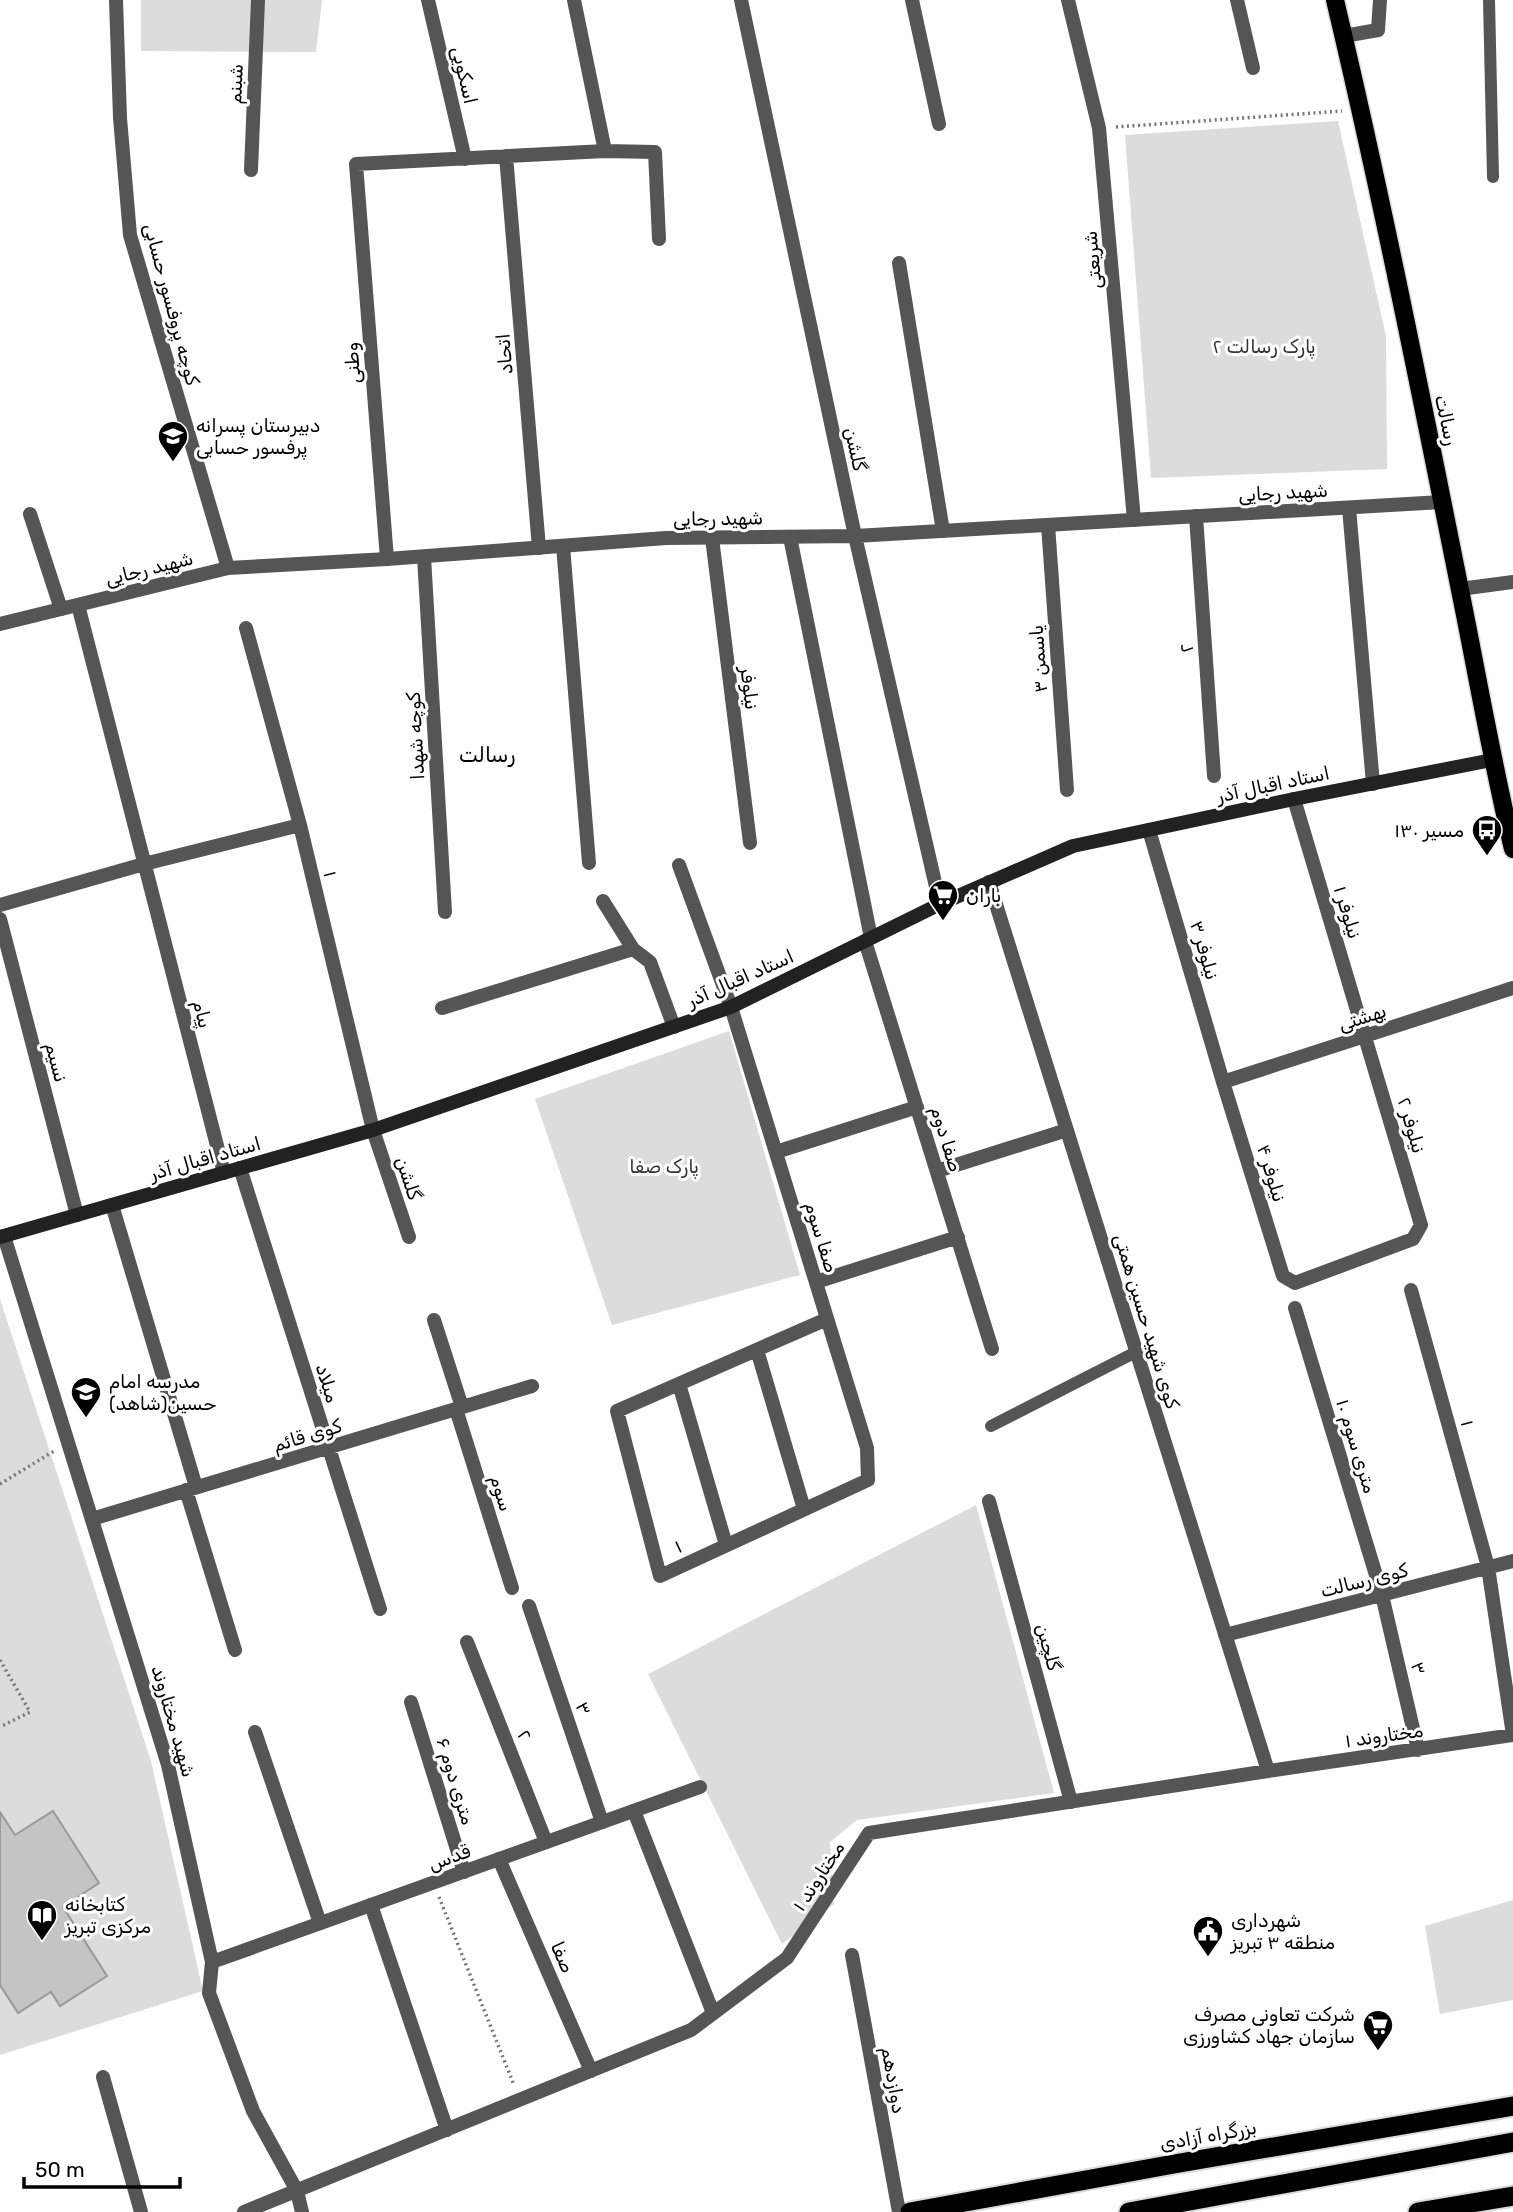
<svg xmlns="http://www.w3.org/2000/svg" width="1513" height="2212" viewBox="0 0 1513 2212" font-family="Rubik,'Noto Sans Arabic',sans-serif">
<style>
.green{fill:#dcdcdc}
.building{fill:#c4c4c4;stroke:#999;stroke-width:2}
.lines{fill:none;stroke-linecap:round;stroke-linejoin:round}
.primary-casing{stroke:#dbdbdb;stroke-width:21}
.trunk-casing{stroke:#dbdbdb;stroke-width:23}
.path{stroke:#777;stroke-width:3.5;stroke-dasharray:2 3.5;stroke-linecap:butt}
.service{stroke:#555;stroke-width:12}
.minor{stroke:#555;stroke-width:14}
.tertiary{stroke:#555;stroke-width:14}
.secondary{stroke:#222;stroke-width:14}
.primary{stroke:#000;stroke-width:18}
.trunk{stroke:#000;stroke-width:19}
.labels{text-anchor:middle;stroke-width:6;stroke-linejoin:round;paint-order:stroke}
.street-label{font-size:19px;fill:#000;stroke:#fff}
.park-label{font-size:19px;fill:#333;stroke:#fff}
.poi-label{font-size:19px;fill:#000;stroke:#fff;text-anchor:start}
.neighbourhood-label{font-size:21px;fill:#000;stroke:#fff}
</style>
<rect width="100%" height="100%" fill="#fff"/>
<path class="green" d="M141,0H322L316,52L141,51Z
M1338,121L1386,336L1387,469L1151,478L1125,135Z
M729,1031L800,1275L612,1325L535,1099Z
M0,1299L151,1761L203,1991L0,2055Z
M976,1505L1054,1793L857,1820L830,1842L834,1904L782,1944L648,1674Z
M1513,1900V2000L1440,2014L1425,1926Z"/>
<path class="building" d="M53,1811L99,1883L63,1907L107,1976L60,2006L51,1992L18,2013L0,1985V1812L15,1835Z"/>
<g class="lines">
<g class="primary-casing">
<path id="primary" d="M1335,0C1381,194 1420,390 1459,585C1477,673 1492,762 1513,849"/>
</g>
<g class="trunk-casing">
<path id="trunk" d="M910,2212L1174,2164L1513,2106
M1129,2212L1513,2142
M1418,2212L1513,2196"/>
</g>
<path class="path" d="M1116,127L1342,111
M0,1484L54,1451
M0,1660L30,1712L0,1727
M439,1897L514,2085"/>
<path class="service" d="M1489,0L1493,177
M991,1426L1136,1352"/>
<path class="minor" d="M116,0L120,118L130,235L228,568
M428,0L465,159
M574,0L605,151
M912,0L939,124
M1068,0L1099,128L1134,520
M1237,0L1253,68
M506,156L539,548
M251,170L258,0
M899,263L943,531
M1349,508L1373,784
M30,514L61,609
M1196,516L1214,776
M1048,525L1067,790
M790,537L871,938
M712,538L750,843
M563,546L589,863
M424,557L445,912
M387,559L356,164L605,151L655,152L659,239
M1460,589L1513,582
M78,605L224,1173
M246,628L300,825L373,1130L409,1237
M1149,830L1223,1082L1283,1276L1295,1283L1413,1239L1421,1225L1294,799
M679,865L731,1007L867,1448L868,1480L660,1576L617,1411L827,1319
M989,882L1268,1771
M603,901L633,949L650,962L674,1027
M0,905L144,864L300,825
M0,919L77,1215
M865,941L992,1349
M442,1008L633,949
M1223,1082L1513,988
M776,1152L917,1107
M240,1168L380,1609
M937,1171L1067,1130
M112,1205L196,1487
M816,1282L958,1237
M1411,1290L1488,1567L1513,1735
M1295,1308L1382,1595L1418,1750
M434,1320L462,1407
M757,1350L804,1509
M679,1384L726,1545
M456,1409L512,1588
M186,1490L235,1650
M989,1501L1071,1802
M92,1519L532,1386
M529,1606L602,1822
M1225,1635L1513,1561
M467,1642L546,1842
M411,1702L464,1872
M255,1732L320,1923
M634,1811L713,2013
M499,1859L591,2071
M371,1905L447,2130
M852,1955L899,2212
M212,1962L209,1993L253,2111L297,2191L302,2212
M103,2077L141,2212
M244,2212L691,2030L787,1958L869,1833L1268,1771L1513,1735"/>
<path class="tertiary" d="M741,0L855,536L940,904
M1344,36L1378,30L1380,0
M0,624L228,568L387,559L666,538L855,536L1442,502
M4,1236L168,1765L212,1962L700,1787"/>
<path class="secondary" d="M0,1237L373,1130L731,1007L940,904L1073,846L1294,799L1492,760"/>
<use href="#primary" class="primary"/>
<use href="#trunk" class="trunk"/>
</g>
<defs>
<g id="school-pin" transform="scale(1.575)"><path d="M0 17L-7.5 6A9.5 9.5 0 1 1 7.5 6Z" fill="#000" stroke="#fff"/><path d="M0-5L7-2L0 1L-7-2ZM-4 1L0 2.5L4 1V4Q0 6-4 4Z" fill="#fff"/></g>
<g id="bus-pin" transform="scale(1.575)"><path d="M0 17L-7.5 6A9.5 9.5 0 1 1 7.5 6Z" fill="#000" stroke="#fff"/><path d="M-5-6H5V4H4V6H2V4H-2V6H-4V4H-5ZM-3.5-4V0h7V-4ZM-3.5 1.2v1.5H-2V1.2ZM2 1.2v1.5H3.5V1.2Z" fill="#fff"/></g>
<g id="supermarket-pin" transform="scale(1.575)"><path d="M0 17L-7.5 6A9.5 9.5 0 1 1 7.5 6Z" fill="#000" stroke="#fff"/><path d="M-6-5.5h2.5l.6 2H6L4.5 2H-2.5L-4.4-4H-6ZM-1.5 3.2a1.3 1.3 0 1 0 .1 0ZM3 3.2a1.3 1.3 0 1 0 .1 0Z" fill="#fff"/></g>
<g id="library-pin" transform="scale(1.575)"><path d="M0 17L-7.5 6A9.5 9.5 0 1 1 7.5 6Z" fill="#000" stroke="#fff"/><path d="M-6-4Q-3-5.5-.7-3.5V5Q-3 3-6 4ZM6-4Q3-5.5 .7-3.5V5Q3 3 6 4Z" fill="#fff"/></g>
<g id="civic-pin" transform="scale(1.575)"><path d="M0 17L-7.5 6A9.5 9.5 0 1 1 7.5 6Z" fill="#000" stroke="#fff"/><path d="M-.6-6.5H3V-4.5H.6V-3L4-1V1h2V6H-6V1h2V-1L-.6-3ZM-1.2 2.5V6h2.4V2.5Z" fill="#fff"/></g>
</defs>
<g fill-rule="evenodd">
<use href="#school-pin" x="173" y="436"/>
<use href="#bus-pin" x="1487" y="830"/>
<use href="#supermarket-pin" x="943" y="895"/>
<use href="#school-pin" x="86" y="1392"/>
<use href="#library-pin" x="42" y="1915"/>
<use href="#civic-pin" x="1208" y="1931"/>
<use href="#supermarket-pin" x="1378" y="2025"/>
</g>
<g class="labels">
<g class="street-label">
<text transform="translate(465 75) rotate(77)" y="7">اسکویی</text>
<text transform="translate(235 84) rotate(-88)" y="7">شبنم</text>
<text transform="translate(1092 260) rotate(-95)" y="7">شریعتی</text>
<text transform="translate(172 304) rotate(75)" y="7">کوچه پروفسور حسابی</text>
<text transform="translate(504 354) rotate(-95)" y="7">اتحاد</text>
<text transform="translate(352 363) rotate(-94)" y="7">وطنی</text>
<text transform="translate(1447 420) rotate(78)" y="7">رسالت</text>
<text transform="translate(856 449) rotate(78)" y="7">گلشن</text>
<text transform="translate(1283 492) rotate(-3)" y="7">شهید رجایی</text>
<text transform="translate(718 518) rotate(-1)" y="7">شهید رجایی</text>
<text transform="translate(149 568) rotate(-14)" y="7">شهید رجایی</text>
<text transform="translate(1186 648) rotate(-94)" y="7">۲</text>
<text transform="translate(1038 659) rotate(-94)" y="7">یاسمن ۳</text>
<text transform="translate(750 688) rotate(83)" y="7">نیلوفر</text>
<text transform="translate(415 736) rotate(-93)" y="7">کوچه شهدا</text>
<text transform="translate(1273 784) rotate(-12)" y="7">استاد اقبال آذر</text>
<text transform="translate(331 874) rotate(76)" y="7">۱</text>
<text transform="translate(1348 912) rotate(73)" y="7">نیلوفر ۱</text>
<text transform="translate(1205 950) rotate(74)" y="7">نیلوفر ۳</text>
<text transform="translate(740 978) rotate(-24)" y="7">استاد اقبال آذر</text>
<text transform="translate(203 1014) rotate(76)" y="7">پیام</text>
<text transform="translate(1362 1017) rotate(-18)" y="7">بهشتی</text>
<text transform="translate(57 1062) rotate(75)" y="7">نسیم</text>
<text transform="translate(1412 1125) rotate(74)" y="7">نیلوفر ۲</text>
<text transform="translate(947 1139) rotate(73)" y="7">صفا دوم</text>
<text transform="translate(205 1158) rotate(-16)" y="7">استاد اقبال آذر</text>
<text transform="translate(1272 1173) rotate(73)" y="7">نیلوفر ۴</text>
<text transform="translate(409 1178) rotate(72)" y="7">گلشن</text>
<text transform="translate(822 1237) rotate(73)" y="7">صفا سوم</text>
<text transform="translate(1147 1321) rotate(73)" y="7">کوی شهید حسین همتی</text>
<text transform="translate(328 1383) rotate(73)" y="7">میلاد</text>
<text transform="translate(1468 1423) rotate(75)" y="7">۱</text>
<text transform="translate(307 1435) rotate(-17)" y="7">کوی قائم</text>
<text transform="translate(1357 1446) rotate(73)" y="7">۱۰ متری سوم</text>
<text transform="translate(502 1493) rotate(73)" y="7">سوم</text>
<text transform="translate(678 1546) rotate(-25)" y="7">۱</text>
<text transform="translate(1364 1580) rotate(-14)" y="7">کوی رسالت</text>
<text transform="translate(1049 1647) rotate(75)" y="7">گلچین</text>
<text transform="translate(1419 1668) rotate(77)" y="7">۳</text>
<text transform="translate(584 1708) rotate(71)" y="7">۳</text>
<text transform="translate(174 1721) rotate(74)" y="7">شهید مختاروند</text>
<text transform="translate(525 1735) rotate(68)" y="7">۲</text>
<text transform="translate(1384 1735) rotate(-8)" y="7">مختاروند ۱</text>
<text transform="translate(456 1781) rotate(73)" y="7">۶ متری دوم</text>
<text transform="translate(449 1857) rotate(-20)" y="7">قدس</text>
<text transform="translate(818 1876) rotate(-57)" y="7">مختاروند ۱</text>
<text transform="translate(563 1957) rotate(66)" y="7">صفا</text>
<text transform="translate(894 2080) rotate(80)" y="7">دوازدهم</text>
<text transform="translate(1208 2135) rotate(-10)" y="7">بزرگراه آزادی</text>
</g>
<g class="park-label">
<text x="1264" y="353">پارک رسالت ۲</text>
<text x="664" y="1173">پارک صفا</text>
</g>
<g class="poi-label">
<text x="196" y="432">دبیرستان پسرانه<tspan x="196" dy="22">پرفسور حسابی</tspan></text>
<text x="1464" y="837" text-anchor="end">مسیر ۱۳۰</text>
<text x="966" y="902">باران</text>
<text x="109" y="1388">مدرسه امام<tspan x="109" dy="22">حسین(شاهد)</tspan></text>
<text x="65" y="1911">کتابخانه<tspan x="65" dy="22">مرکزى تبریز</tspan></text>
<text x="1231" y="1927">شهرداری<tspan x="1231" dy="22">منطقه ۳ تبریز</tspan></text>
<text x="1355" y="2021" text-anchor="end">شرکت تعاونی مصرف<tspan x="1355" dy="22">سازمان جهاد کشاورزی</tspan></text>
</g>
<g class="neighbourhood-label">
<text x="487" y="762">رسالت</text>
</g>
</g>
<path d="M24 2177v10h156v-10" fill="none" stroke="#000000" stroke-width="3.5"/>
<text x="35" y="2177" font-size="21" fill="#000000" stroke="#ffffff" stroke-width="5" paint-order="stroke">50 m</text>
</svg>
